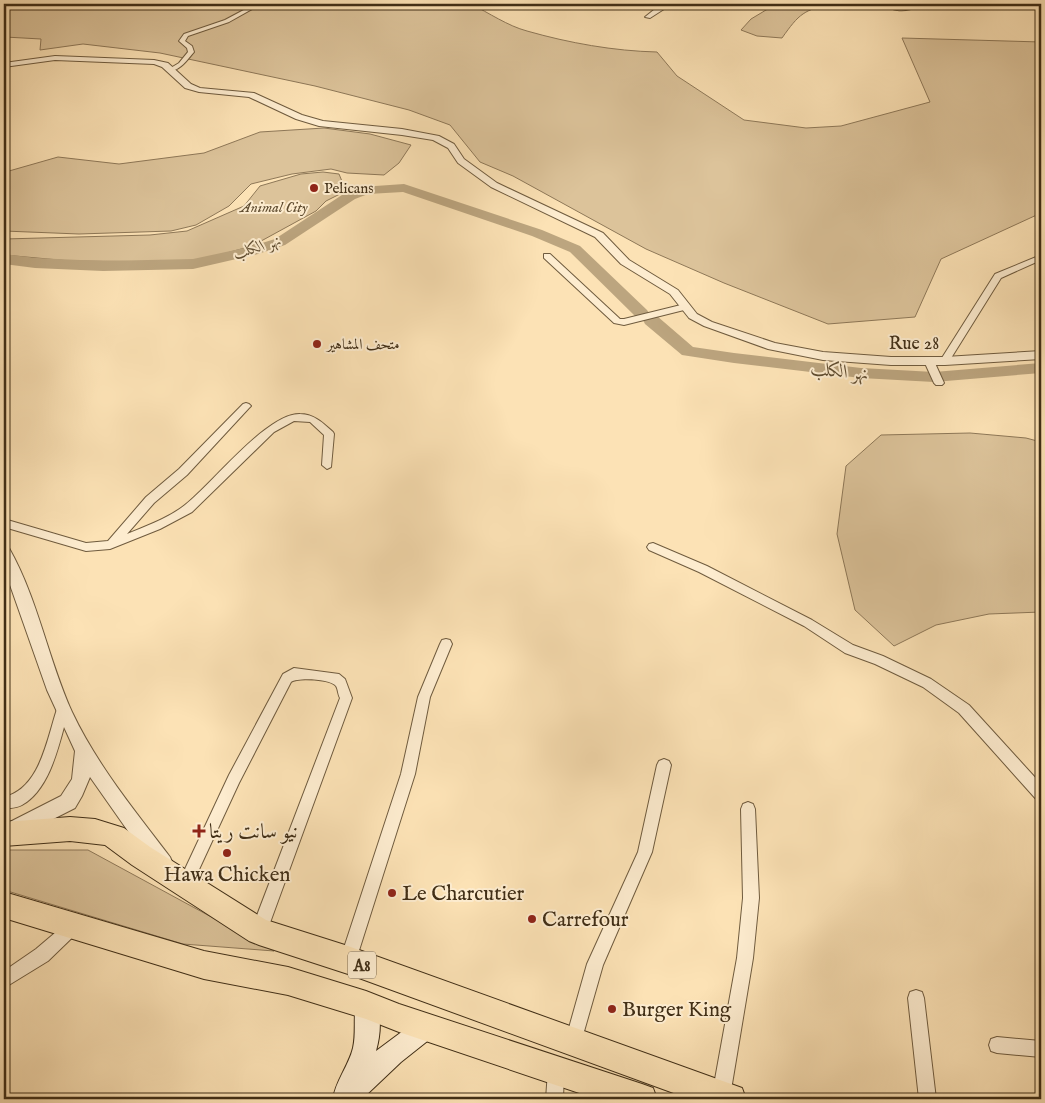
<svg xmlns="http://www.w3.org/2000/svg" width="1045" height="1103" viewBox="0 0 1045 1103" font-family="'IM FELL English',Amiri,serif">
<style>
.green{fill:#dcc39a;stroke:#8e7858}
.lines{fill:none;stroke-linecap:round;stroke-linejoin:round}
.river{fill:#bca57f;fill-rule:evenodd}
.minor-casing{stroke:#6f5b3e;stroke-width:2}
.tertiary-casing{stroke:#6f5b3e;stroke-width:2}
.secondary-casing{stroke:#402e16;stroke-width:2}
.trunk-casing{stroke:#402e16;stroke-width:2}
.minor{fill:#fdeccf;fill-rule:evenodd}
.tertiary{fill:#fdeccf;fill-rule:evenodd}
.secondary{fill:#fdeccf;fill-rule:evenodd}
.trunk{fill:#fce2b5;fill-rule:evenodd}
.poi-dot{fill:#8f2418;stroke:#fdeccf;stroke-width:2}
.labels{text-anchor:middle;stroke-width:4;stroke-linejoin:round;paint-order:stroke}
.far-poi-label{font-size:15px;fill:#402e16;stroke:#fdeccf;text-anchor:start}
.far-park-label{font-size:15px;font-style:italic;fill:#5f4c30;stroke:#fdeccf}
.far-water-label{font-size:16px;font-style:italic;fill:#5f4c30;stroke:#fdeccf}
.shield{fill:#fdeccf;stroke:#79674e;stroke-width:1}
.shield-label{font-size:16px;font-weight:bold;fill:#402e16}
.street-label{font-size:18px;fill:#402e16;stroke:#fdeccf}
.water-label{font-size:19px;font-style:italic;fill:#5f4c30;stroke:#fdeccf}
.near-poi-label{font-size:21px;fill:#402e16;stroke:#fdeccf;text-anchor:start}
</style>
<rect width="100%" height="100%" fill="#fce2b5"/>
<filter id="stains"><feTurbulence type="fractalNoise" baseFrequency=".004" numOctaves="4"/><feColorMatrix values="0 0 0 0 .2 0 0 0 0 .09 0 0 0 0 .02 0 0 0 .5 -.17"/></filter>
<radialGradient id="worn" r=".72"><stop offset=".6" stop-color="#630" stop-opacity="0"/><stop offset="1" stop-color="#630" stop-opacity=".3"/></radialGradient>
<path class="green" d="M4,4H471C489,13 508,26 527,31C569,43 614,51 657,52L677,76L744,120L806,128L841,126L930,102L902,38L1041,42V213L941,259L915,317L828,324L724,283L646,249L513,176L480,162L450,125L409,110L315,86L160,53L83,44L40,50L41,39L5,37Z
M776,4H834C804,9 799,14 782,38L757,36L741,30L751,19Z
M324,128L370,134L411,145L399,163L384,175L347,173L331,169L292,174L251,184L229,206L196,225L171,231L79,234L4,231V175L9,171L58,157L119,164L204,153L260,132Z
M323,172L339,174L346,191L326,201L316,211L252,246L194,262L70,261L4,255V239L150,235L187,231L244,206L260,186L301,174Z
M970,433L1026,438L1041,442V612L989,614L936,625L894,646L855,610L837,534L846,466L881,435Z
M4,850H88L274,951L183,944L4,890Z"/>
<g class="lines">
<path class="river" d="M404,184L542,230L580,246L647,310L649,313L647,316H657L693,347L734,353L861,368L934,372L1041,363V373L934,382L861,378L734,363L682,355L645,324L643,320L645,317L635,316L570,252L532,236L403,192L368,194L355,199L285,245L258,254L193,269L103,271L35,268L4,264V254L35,258L103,261L193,259L249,247L275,239L345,193L361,187Z"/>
<g class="minor-casing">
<path id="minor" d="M255,4H261L229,22L188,36L185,41L192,46L194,52C187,60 180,71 169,71V69L179,63L188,52L187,48L179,41L184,34L225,20Z
M682,4H696L664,9L650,18L645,17L655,9Z
M882,4L903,7L915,4L917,6C906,13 892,11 882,4Z
M544,254H550L620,319H624L685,304L689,307L688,309L624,325L614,323L544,258Z
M1041,255V260L1001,278L948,363H942L940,361L995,274Z
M929,358L934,361L944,383L942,385H936L934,383L924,361Z
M246,403L249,404L251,406L249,408L187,475L154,503L127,534C146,526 169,518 185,505C212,484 267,413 300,414C314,414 323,423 333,432L334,434L331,467L327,469L322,465L324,435L310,422L294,421L274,432L192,512L160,529L110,549L86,551L4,527V519L86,543L108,541L146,497L179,469L243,404Z
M653,543L707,566L812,620L853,645L883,656L931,679L969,705L1041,784V800L1036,799L959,713L923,687L875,664L845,653L804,626L699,572L649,550L647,547L649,544Z
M446,639L450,640L452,644L430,697L415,774L356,960L354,966L348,968L342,966L340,960L401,774L418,697L440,644L442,640Z
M294,668L339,674L345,679L352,698L267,931L264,936L259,939L254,936L251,931L340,698C338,695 338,689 336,686C331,679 298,677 291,682L239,783L190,889L185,891L180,889L178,884L229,775L283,674Z
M63,703L68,705L69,709C60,739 52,788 22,805C17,808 10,808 4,809V797C40,789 47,739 57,709L58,705Z
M664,759L669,761L671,765L652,852L603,965L581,1042L579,1048L573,1050L567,1048L565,1042L587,964L638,852L657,765L659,761Z
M748,802L753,804L755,809L759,898L753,958L730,1096L728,1099H714L712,1096L737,958L743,898L741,809L743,804Z
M74,918L79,921L82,926L79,931L48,961L4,988V971L36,949L69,921Z
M916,990L922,992L924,998L936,1099H919L908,998L910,992Z
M997,1037L1041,1041V1057L997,1053L991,1051L989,1045L991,1039Z
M556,1063L562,1065L564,1071L563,1099H546L548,1071L550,1065Z"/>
</g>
<g class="tertiary-casing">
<path id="tertiary" d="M55,56L154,60L168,63L191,84L200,88L254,93L302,115L323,121L402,129L439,136L454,144L464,159L497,183L603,233L629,260L678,290L697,314L712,322L775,343L823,352L891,357H945L1041,351V359L945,365H891L823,360L768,349L704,326L689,318L670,294L621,264L595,237L491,187L458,163L448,148L433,140L402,135L319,126L296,119L249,97L199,92L185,88L162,67L154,64L55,60L4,67V63Z
M4,546L9,548C38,599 48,659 72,712C97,765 135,811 170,857L173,864L170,871L163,873L156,871L90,777L82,796L75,808L4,844V825L61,796L72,779L75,751L47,690L4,568Z"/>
</g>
<g class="secondary-casing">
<path id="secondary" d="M366,993L374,997C382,1014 381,1033 376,1051L419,1019L427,1015L435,1019L439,1027L435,1035L401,1062L362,1099H333C335,1082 349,1065 353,1048C357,1031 352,1011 358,997Z"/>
</g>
<g class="trunk-casing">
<path id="trunk" d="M70,817L95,819L124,828L150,847L266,920L348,946L731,1084L742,1088L746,1099H690L348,974L259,945L249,941L132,865L105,845L70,841L4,846V822Z
M4,892L204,951L288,967L366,991L399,1004L642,1084L653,1088L657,1099H597L399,1032L366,1019L288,995L204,979L4,918Z"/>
</g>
<use href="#minor" class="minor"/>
<use href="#tertiary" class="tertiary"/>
<use href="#secondary" class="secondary"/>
<use href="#trunk" class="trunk"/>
</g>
<g class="poi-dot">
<circle cx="314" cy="188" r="5"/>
<circle cx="317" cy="344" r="5"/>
<path d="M196.5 823.5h5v5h5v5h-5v5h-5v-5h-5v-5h5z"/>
<circle cx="227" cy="853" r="5"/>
<circle cx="392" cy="893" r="5"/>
<circle cx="532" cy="919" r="5"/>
<circle cx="612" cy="1009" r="5"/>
</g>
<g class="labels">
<g class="far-poi-label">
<text x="324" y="193">Pelicans</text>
<text x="327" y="349">متحف المشاهير</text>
</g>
<g class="far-park-label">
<text x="274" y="212">Animal City</text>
</g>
<g class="far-water-label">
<text transform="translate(257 246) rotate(-17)" y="6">نهر الكلب</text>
</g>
<rect class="shield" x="348" y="951.5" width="28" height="27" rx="4"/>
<g class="shield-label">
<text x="362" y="971">A8</text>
</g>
<g class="street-label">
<text x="914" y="349">Rue 28</text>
</g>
<g class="water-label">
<text transform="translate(840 370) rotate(6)" y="7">نهر الكلب</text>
</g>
<g class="near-poi-label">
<text x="209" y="838">نيو سانت ريتا</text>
<text x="227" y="881" text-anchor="middle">Hawa Chicken</text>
<text x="402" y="900">Le Charcutier</text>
<text x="542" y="926">Carrefour</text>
<text x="622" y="1016">Burger King</text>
</g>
</g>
<rect width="1045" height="1103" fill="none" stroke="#fce2b5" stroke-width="20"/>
<rect x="5" y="5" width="1035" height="1093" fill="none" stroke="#402e16" stroke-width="2.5"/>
<rect x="10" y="10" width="1025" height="1083" fill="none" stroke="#402e16"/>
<rect width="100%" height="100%" filter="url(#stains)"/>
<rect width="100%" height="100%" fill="url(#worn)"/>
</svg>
